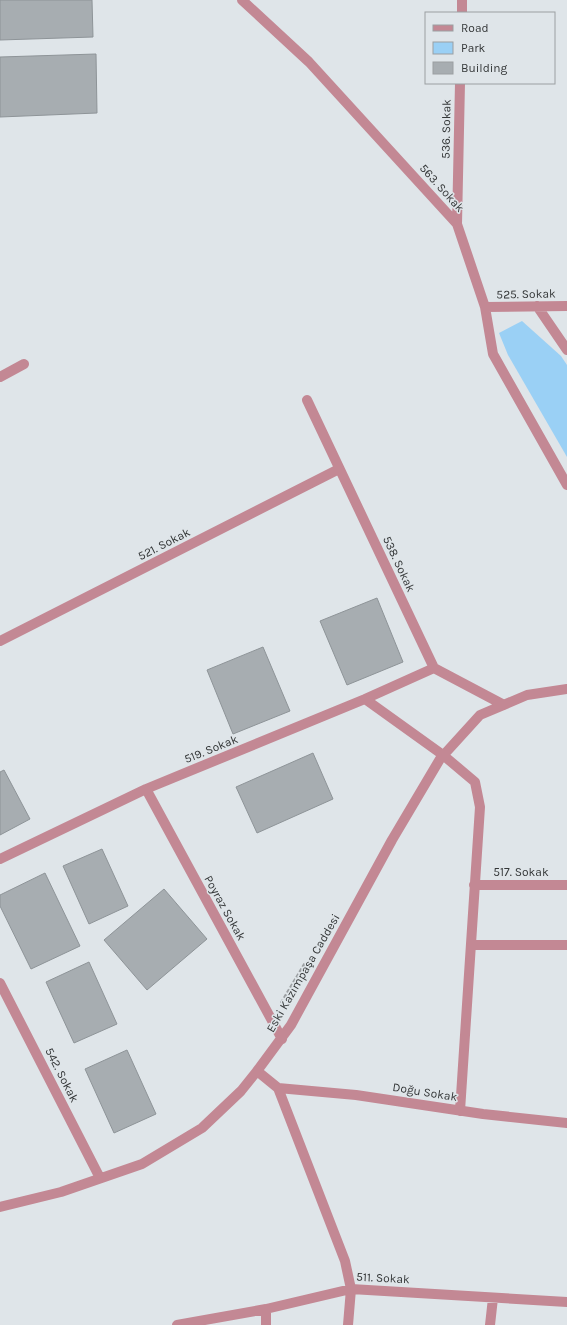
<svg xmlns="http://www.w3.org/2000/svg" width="567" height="1325" viewBox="0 0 567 1325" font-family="Karla,sans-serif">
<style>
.green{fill:#9ad0f5}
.building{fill:#a7adb1;stroke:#8e9498}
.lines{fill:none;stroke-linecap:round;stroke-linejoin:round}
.path{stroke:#9b9fa2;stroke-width:2.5;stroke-dasharray:4 2;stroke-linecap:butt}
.minor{stroke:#c38894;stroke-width:10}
.labels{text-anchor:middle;stroke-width:3;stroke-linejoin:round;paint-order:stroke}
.street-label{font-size:12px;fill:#343738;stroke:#dfe5e9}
</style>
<rect width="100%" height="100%" fill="#dfe5e9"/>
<path class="green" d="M522,321L561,356L567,365V457L508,355L499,333Z"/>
<path class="building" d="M0,0H92L93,37L0,40Z
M96,54L97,113L0,117V57Z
M377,598L403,662L347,685L320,621Z
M263,647L290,711L233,734L207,670Z
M313,753L333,799L257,833L236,787Z
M4,770L30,819L0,835V772Z
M102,849L128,906L89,924L63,866Z
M45,873L80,946L31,969L0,906V895Z
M164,889L207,939L147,990L104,940Z
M89,962L117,1024L74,1043L46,982Z
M127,1050L156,1114L114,1133L85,1069Z"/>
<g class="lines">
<path class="path" d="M281,1003L305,963"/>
<path class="minor" d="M242,0L309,62L457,224L485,307L493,354L567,485
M462,13V0
M457,224L460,83
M537,306L567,350
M485,307L567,306
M0,377L24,364
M307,400L434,668L504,705
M0,641L339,469
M365,699L443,755L475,782L480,807L460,1111
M146,789L282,1039
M0,859L146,789L365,699L434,668
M474,885H567
M471,945H567
M0,983L100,1178
M257,1071L278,1088L345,1261L351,1289L348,1325
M278,1088L356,1095L483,1114L567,1123
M0,1207L61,1192L142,1164L202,1128L241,1091L257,1071L291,1025L392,840L440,759L480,715L527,695L567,689
M177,1325L266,1309L351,1289L567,1302
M266,1325V1309
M490,1325L493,1298"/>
</g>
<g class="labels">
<g class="street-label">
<text transform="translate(446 129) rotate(-89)" y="4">536. Sokak</text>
<text transform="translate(442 188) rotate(48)" y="4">563. Sokak</text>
<text transform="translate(526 294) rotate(-1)" y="4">525. Sokak</text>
<text transform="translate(164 544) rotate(-27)" y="4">521. Sokak</text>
<text transform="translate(399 564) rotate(65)" y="4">538. Sokak</text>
<text transform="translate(211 749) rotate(-22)" y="4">519. Sokak</text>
<text x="521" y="876">517. Sokak</text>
<text transform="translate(225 908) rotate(61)" y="4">Poyraz Sokak</text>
<text transform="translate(303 973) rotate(-60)" y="4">Eski Kazımpaşa Caddesi</text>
<text transform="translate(62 1075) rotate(63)" y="4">542. Sokak</text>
<text transform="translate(425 1092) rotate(9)" y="4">Doğu Sokak</text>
<text transform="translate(383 1278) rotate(3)" y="4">511. Sokak</text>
</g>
</g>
<rect x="425" y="12" width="130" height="72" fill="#dfe5e9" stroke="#9b9fa2"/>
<rect x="433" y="25" width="20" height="6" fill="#c38894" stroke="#9b9fa2"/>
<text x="461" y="32" font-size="12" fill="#343738">Road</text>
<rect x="433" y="42" width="20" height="12" fill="#9ad0f5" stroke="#9b9fa2"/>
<text x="461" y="52" font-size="12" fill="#343738">Park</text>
<rect x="433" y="62" width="20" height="12" fill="#a7adb1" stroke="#9b9fa2"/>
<text x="461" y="72" font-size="12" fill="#343738">Building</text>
</svg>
